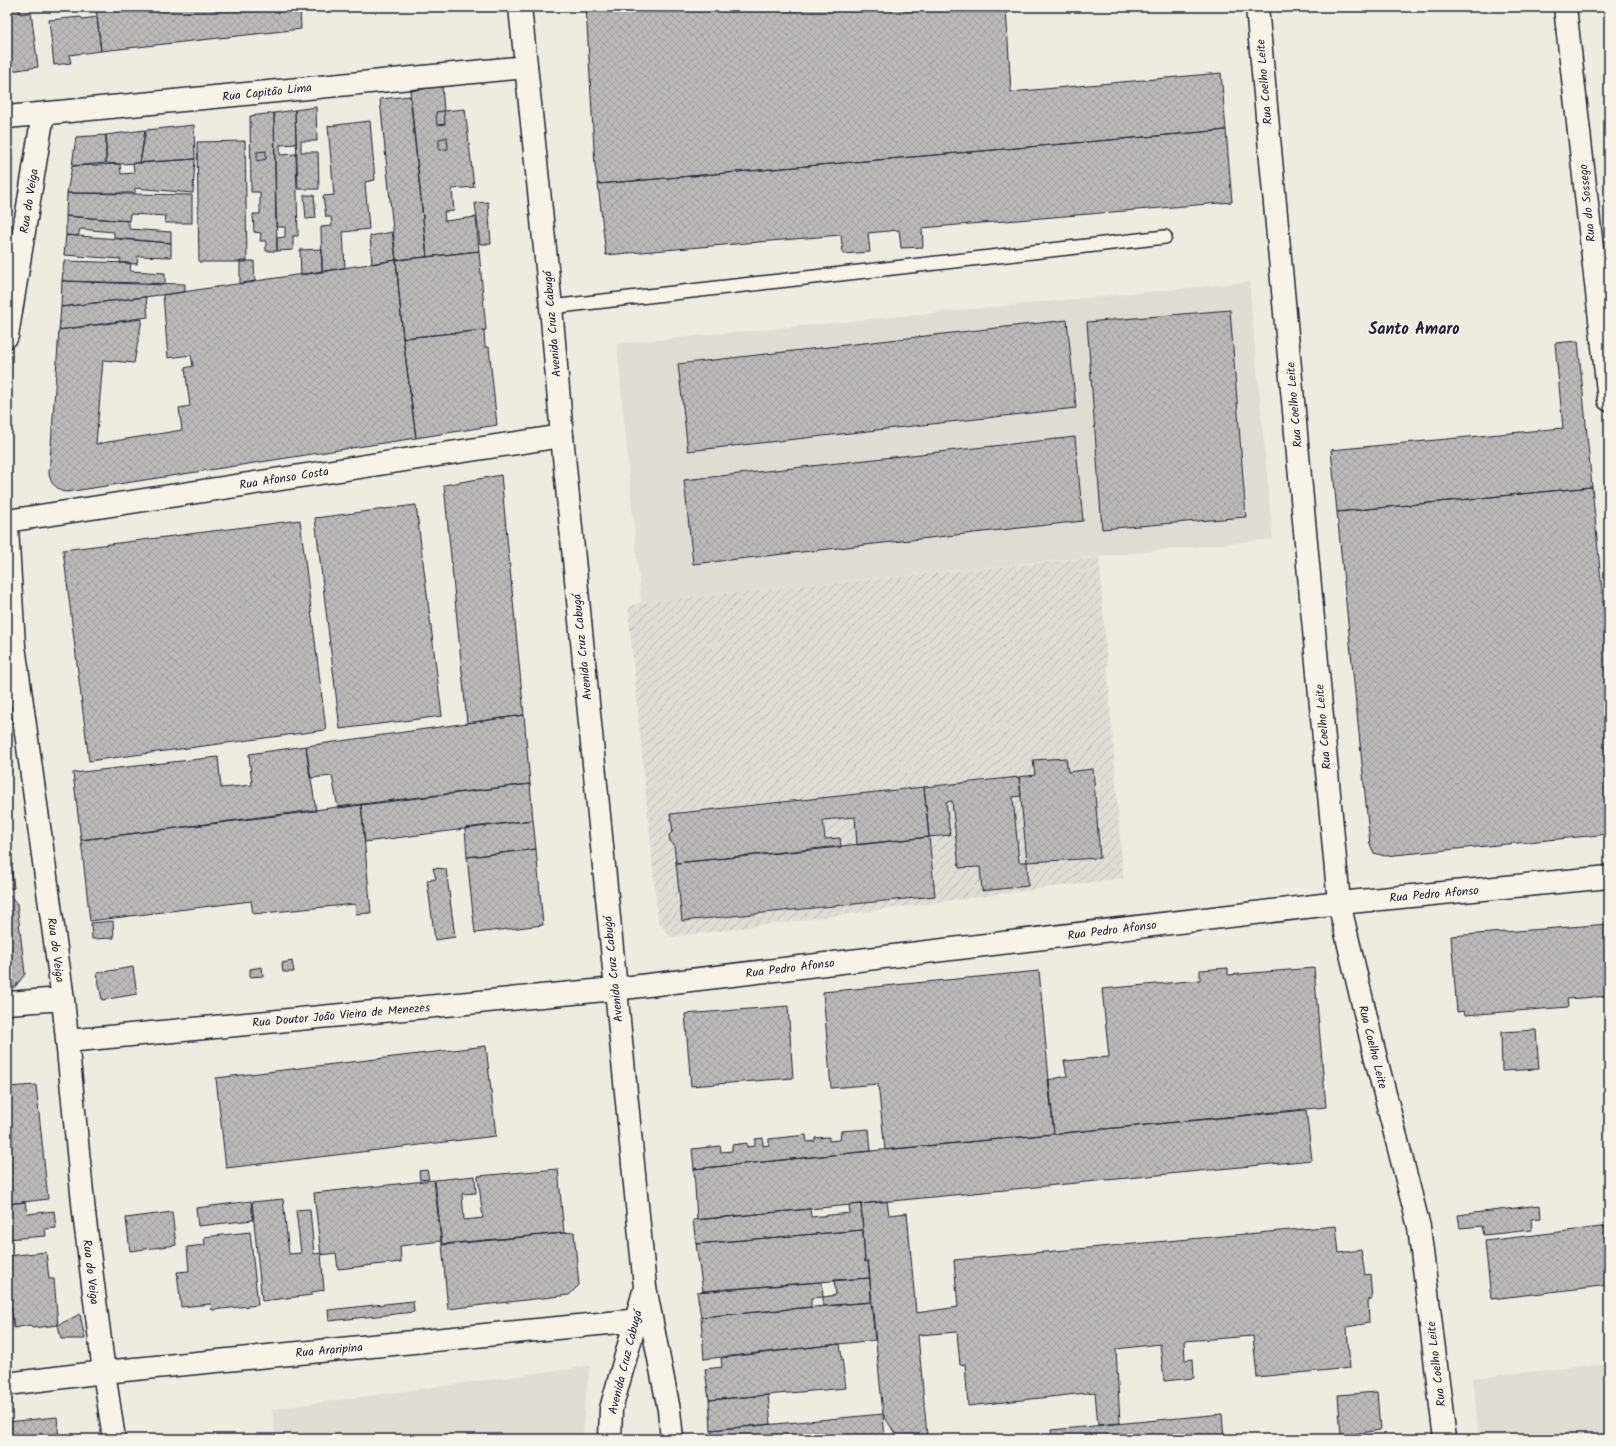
<svg xmlns="http://www.w3.org/2000/svg" width="1616" height="1446" viewBox="0 0 1616 1446" font-family="Kalam,sans-serif">
<style>
.built{fill:#dfdcd4}
.industrial{fill:url(#industrial-furrows)}
.park{fill:url(#park-tufts);stroke:#7a7882}
.building{fill:url(#building-cross-hatch);stroke:#22223b}
.lines{fill:none;stroke-linecap:round;stroke-linejoin:round}
.service-casing{stroke:#22223b;stroke-width:16}
.minor-casing{stroke:#22223b;stroke-width:25}
.secondary-casing{stroke:#22223b;stroke-width:25}
.service{stroke:#f7f3e8;stroke-width:13}
.minor{stroke:#f7f3e8;stroke-width:22}
.secondary{stroke:#f7f3e8;stroke-width:22}
.labels{text-anchor:middle;stroke-width:3.5;stroke-linejoin:round;paint-order:stroke}
.street-label{font-size:12px;fill:#22223b;stroke:#f7f3e8}
.district-label{font-size:16px;font-weight:bold;fill:#22223b;stroke:#f7f3e8}
</style>
<defs>
<pattern id="industrial-furrows" width="10" height="10" patternUnits="userSpaceOnUse"><rect width="10" height="10" fill="#dfdcd4"/><path d="M-1 1l2-2M0 10L10 0M9 11l2-2" fill="none" stroke="#bfbcb7"/></pattern>
<pattern id="park-tufts" width="24" height="20" patternUnits="userSpaceOnUse"><rect width="24" height="20" fill="#d1cdc9"/><path d="M3 7l-1-3M5 7V3M7 7l1-3M15 17l-1-3M17 17v-4M19 17l1-3" fill="none" stroke="#b3b0ae"/></pattern>
<pattern id="building-cross-hatch" width="8" height="8" patternUnits="userSpaceOnUse"><rect width="8" height="8" fill="#bbb8b7"/><path d="M0 0l8 8M0 8l8-8" fill="none" stroke="#a09e9e"/></pattern>
</defs>
<rect width="100%" height="100%" fill="#eeebe1"/>
<filter id="ink" filterUnits="userSpaceOnUse"><feTurbulence type="fractalNoise" baseFrequency=".025" numOctaves="2"/><feDisplacementMap in="SourceGraphic" scale="8" xChannelSelector="R" yChannelSelector="G"/><feConvolveMatrix kernelMatrix="1 2 1 2 8 2 1 2 1" color-interpolation-filters="sRGB"/></filter>
<g filter="url(#ink)">
<path class="built" d="M1249,282L1273,539L641,602L617,344Z
M1609,1363V1439H1479L1473,1378Z
M590,1366L584,1407L583,1439H276L272,1409Z"/>
<path class="industrial" d="M1099,557L1123,878L671,937L658,921L628,608L641,602Z"/>
<path class="park" d="M7,149L11,153L12,158L7,253Z"/>
<path class="building" d="M7,7H19L20,14L31,12L38,67L10,71L7,68Z
M112,7H300L301,29L101,51L96,9Z
M586,7H1006L1011,92L1221,73L1226,130L598,184L595,166Z
M1040,7H1068L1041,9Z
M81,17L82,19L97,17L101,51L69,55L71,63L54,65L49,20Z
M442,86L444,111L465,109L474,187L452,189L454,211L444,212L445,221L476,217L479,251L427,257L410,91Z
M410,96L427,257L396,260L380,99Z
M316,107L317,141H301V152H318L319,189H298L295,110Z
M295,110L296,144L280,145V155L296,154L298,236H293V250L277,251V238L285,237V227H276L274,113Z
M444,111L445,124L437,125L436,112Z
M274,113L277,251H266V241H260L261,233L254,232L253,214H260V192H251L250,116Z
M370,121L375,180L365,182L369,229L343,232L345,268L322,272L321,227L332,226L331,217H326L323,196L334,195L328,126Z
M194,125L195,159L140,163L146,130Z
M145,130L140,163L120,164L106,163V135Z
M1226,130L1232,202L922,228L923,247L901,248L899,230L868,233L870,252L843,254L841,235L606,255L598,184Z
M106,135V163L72,166L76,137Z
M447,137L448,149L439,150V139Z
M245,141L247,262H199L197,142Z
M266,151V159L257,161V152Z
M195,159L193,193L135,188V193H67L72,166L120,164L121,174L134,173L133,163Z
M67,193L192,195V223H165L166,216L130,214L129,221L66,216Z
M304,195H314L316,218L306,219Z
M488,202L491,244H480L475,203Z
M66,216L129,221V229L171,232V243L114,238V232L80,229L78,236L66,235Z
M392,232L396,260L372,264L370,236Z
M66,235L171,243V257L138,256L137,264L120,263L121,259L64,255Z
M322,249V272L301,275L300,250Z
M479,251L486,330L403,338L396,260Z
M396,260L403,338L416,438L67,492L61,491L52,483L49,475L59,330L142,319L134,363L103,360L96,444L182,430L179,408L190,406L185,368L193,366L191,355L168,358L163,295Z
M64,261L131,263L130,271L165,273V285L62,281Z
M240,261H254L255,282L240,284Z
M62,281L185,284V292L61,307Z
M146,297L148,317L59,330L61,307Z
M1230,310L1246,517L1102,529L1087,322Z
M1067,320L1076,408L688,451L678,364Z
M484,330L485,347H489L497,425L416,438L403,338Z
M1578,341L1592,487L1337,512L1331,450L1563,428L1555,343Z
M1075,437L1083,521L693,564L684,480Z
M501,475L524,715L467,723L444,485Z
M1592,487L1609,663V834L1385,856L1374,853L1370,844L1337,512Z
M416,505L442,716L340,729L315,518Z
M300,520L326,730L89,761L63,550Z
M524,715L530,784L338,808L332,776L310,778L306,746Z
M306,746L316,811L81,840L73,773L218,757L221,788L252,785L249,754Z
M1066,758L1068,772L1093,769L1100,858L1027,862L1019,777L1035,775L1033,760Z
M1019,777L1021,796L1013,797L1019,862H1027L1028,886L982,891L980,867L959,868L952,801L946,802L950,835L929,837L924,787Z
M530,784L533,820L365,842L361,804Z
M924,787L929,837L857,845L855,817L823,820L825,839L840,838L841,847L676,863L674,845L670,841L669,835L673,831L670,814Z
M361,804L371,913L356,914L355,904L253,914L251,901L90,921L81,840Z
M533,820L536,849L467,857L465,828Z
M929,837L935,896L682,921L676,863Z
M7,845H9L14,888L7,889Z
M536,849L543,925L475,933L467,857Z
M433,868L446,869L455,937L435,940L427,880L436,879Z
M7,891L17,904L25,974L15,987H7Z
M113,921L114,938L92,939L91,923Z
M1609,924V996L1567,999L1568,1007L1465,1015L1464,1011L1457,1012L1451,936Z
M292,961L294,972H283L282,963Z
M133,967L137,994L102,1000L97,973Z
M262,967L263,976L250,977V969Z
M1228,968V975L1314,968L1326,1107L1054,1134L1048,1080L1067,1076L1064,1061L1109,1057L1102,989L1200,980V970Z
M1039,971L1054,1134L885,1150L878,1084L831,1088L823,992Z
M788,1006L793,1078L691,1086L685,1014Z
M1536,1030L1539,1069L1502,1071L1501,1032Z
M7,1041H9L10,1066H7Z
M486,1046L496,1136L226,1168L216,1078Z
M36,1085L48,1199L7,1204V1087Z
M1306,1110L1312,1160L697,1220L694,1169L871,1151Z
M869,1129L871,1151L694,1169L692,1149L720,1146L721,1152L732,1151V1145L747,1143V1147L755,1146V1139L763,1138V1146L769,1145V1139L806,1135L807,1142L815,1141V1138L829,1137V1141L840,1140L841,1131Z
M558,1169L564,1233L442,1245L435,1180L475,1176L476,1193L462,1194L464,1220L483,1218L478,1176Z
M427,1170L429,1179L420,1180L419,1171Z
M434,1180L441,1241L400,1246L401,1262L338,1269L336,1253L321,1255L314,1193Z
M283,1199L289,1254L301,1253L296,1210L310,1209L314,1254L321,1253L324,1290L312,1292V1295L262,1301L252,1202Z
M251,1201L253,1220L198,1226L196,1208Z
M887,1201L889,1215L907,1213L916,1313L958,1307L954,1260L1336,1226L1339,1253L1361,1250L1365,1275L1370,1274L1372,1299L1368,1300L1369,1323L1347,1327L1350,1368L1257,1377L1253,1336L1184,1341L1185,1360L1193,1359L1194,1378L1164,1381L1160,1344L1116,1349L1120,1423L1098,1425L1095,1392L968,1406L965,1364L960,1365L957,1332L918,1335L927,1435L897,1437L883,1414L868,1261L865,1262L861,1204Z
M25,1202L27,1214L54,1211L56,1228L45,1229L46,1236L7,1239V1204Z
M861,1204L863,1230L696,1244L693,1220L810,1209L811,1217L850,1213L849,1205Z
M1540,1205L1541,1218L1531,1219L1532,1230L1484,1235L1482,1226L1460,1228L1458,1215Z
M172,1212L176,1245L130,1251L126,1218Z
M1609,1226V1285L1491,1299L1485,1241Z
M863,1230L865,1262L868,1261L870,1278L703,1291L696,1244Z
M250,1232L258,1305L212,1310L211,1304L181,1307L177,1272L189,1271L187,1247L205,1245L204,1237Z
M574,1232L579,1285L569,1295L448,1309L442,1244Z
M46,1252L49,1279H54L58,1325L32,1328L31,1325L14,1328L7,1278V1256Z
M870,1278L871,1302L823,1306V1297L836,1295L834,1280Z
M822,1282L823,1297L811,1298V1307L701,1317L697,1292Z
M413,1301L414,1312L329,1321L328,1310Z
M871,1302L875,1340L704,1359L701,1317Z
M80,1314L85,1339H61L58,1325Z
M840,1344L846,1388L709,1400L705,1369L722,1367L721,1358Z
M1377,1392L1380,1430L1341,1436L1338,1395Z
M768,1395L771,1424L711,1430L709,1400Z
M883,1414L885,1439H712L711,1430Z
M1222,1414L1224,1439H1052L1051,1430Z
M57,1417L59,1439H7V1422Z
M1033,1435L1034,1439H990Z"/>
<g class="lines">
<g class="service-casing">
<path id="service" d="M551,307L1165,237"/>
</g>
<g class="minor-casing">
<path id="minor" d="M1257,7L1339,903L1374,1051L1419,1227L1445,1439
M1565,7L1609,400
M7,117L526,67
M7,336L43,114
M7,521L562,436
M7,528L14,646L63,999L84,1213L104,1372L114,1439
M7,1003L63,999
M67,1041L615,989L1339,903L1609,877
M7,1384L104,1372L650,1319"/>
</g>
<g class="secondary-casing">
<path id="secondary" d="M520,7L551,307L562,436L645,1287L669,1410L672,1439
M610,1439L611,1409L643,1295"/>
</g>
<use href="#service" class="service"/>
<use href="#minor" class="minor"/>
<use href="#secondary" class="secondary"/>
</g>
</g>
<g class="labels">
<g class="street-label">
<text transform="translate(1264 82) rotate(-95)" y="4">Rua Coelho Leite</text>
<text transform="translate(267 92) rotate(-6)" y="4">Rua Capitão Lima</text>
<text transform="translate(29 201) rotate(-81)" y="4">Rua do Veiga</text>
<text transform="translate(1587 203) rotate(-96)" y="4">Rua do Sossego</text>
<text transform="translate(552 324) rotate(-95)" y="4">Avenida Cruz Cabugá</text>
<text transform="translate(1294 405) rotate(-95)" y="4">Rua Coelho Leite</text>
<text transform="translate(284 478) rotate(-9)" y="4">Rua Afonso Costa</text>
<text transform="translate(582 647) rotate(-96)" y="4">Avenida Cruz Cabugá</text>
<text transform="translate(1323 727) rotate(-95)" y="4">Rua Coelho Leite</text>
<text transform="translate(1434 894) rotate(-5)" y="4">Rua Pedro Afonso</text>
<text transform="translate(1112 930) rotate(-7)" y="4">Rua Pedro Afonso</text>
<text transform="translate(56 950) rotate(82)" y="4">Rua do Veiga</text>
<text transform="translate(790 968) rotate(-7)" y="4">Rua Pedro Afonso</text>
<text transform="translate(613 969) rotate(-96)" y="4">Avenida Cruz Cabugá</text>
<text transform="translate(341 1015) rotate(-5)" y="4">Rua Doutor João Vieira de Menezes</text>
<text transform="translate(1373 1047) rotate(76)" y="4">Rua Coelho Leite</text>
<text transform="translate(91 1272) rotate(83)" y="4">Rua do Veiga</text>
<text transform="translate(329 1350) rotate(-5)" y="4">Rua Araripina</text>
<text transform="translate(625 1362) rotate(-76)" y="4">Avenida Cruz Cabugá</text>
<text transform="translate(1436 1364) rotate(-97)" y="4">Rua Coelho Leite</text>
</g>
<g class="district-label">
<text x="1414" y="334">Santo Amaro</text>
</g>
</g>
<rect width="1616" height="1446" fill="none" stroke="#f7f3e8" stroke-width="24"/>
<rect x="12" y="12" width="1592" height="1422" fill="none" stroke="#22223b" stroke-width="1.5" filter="url(#ink)"/>
</svg>
